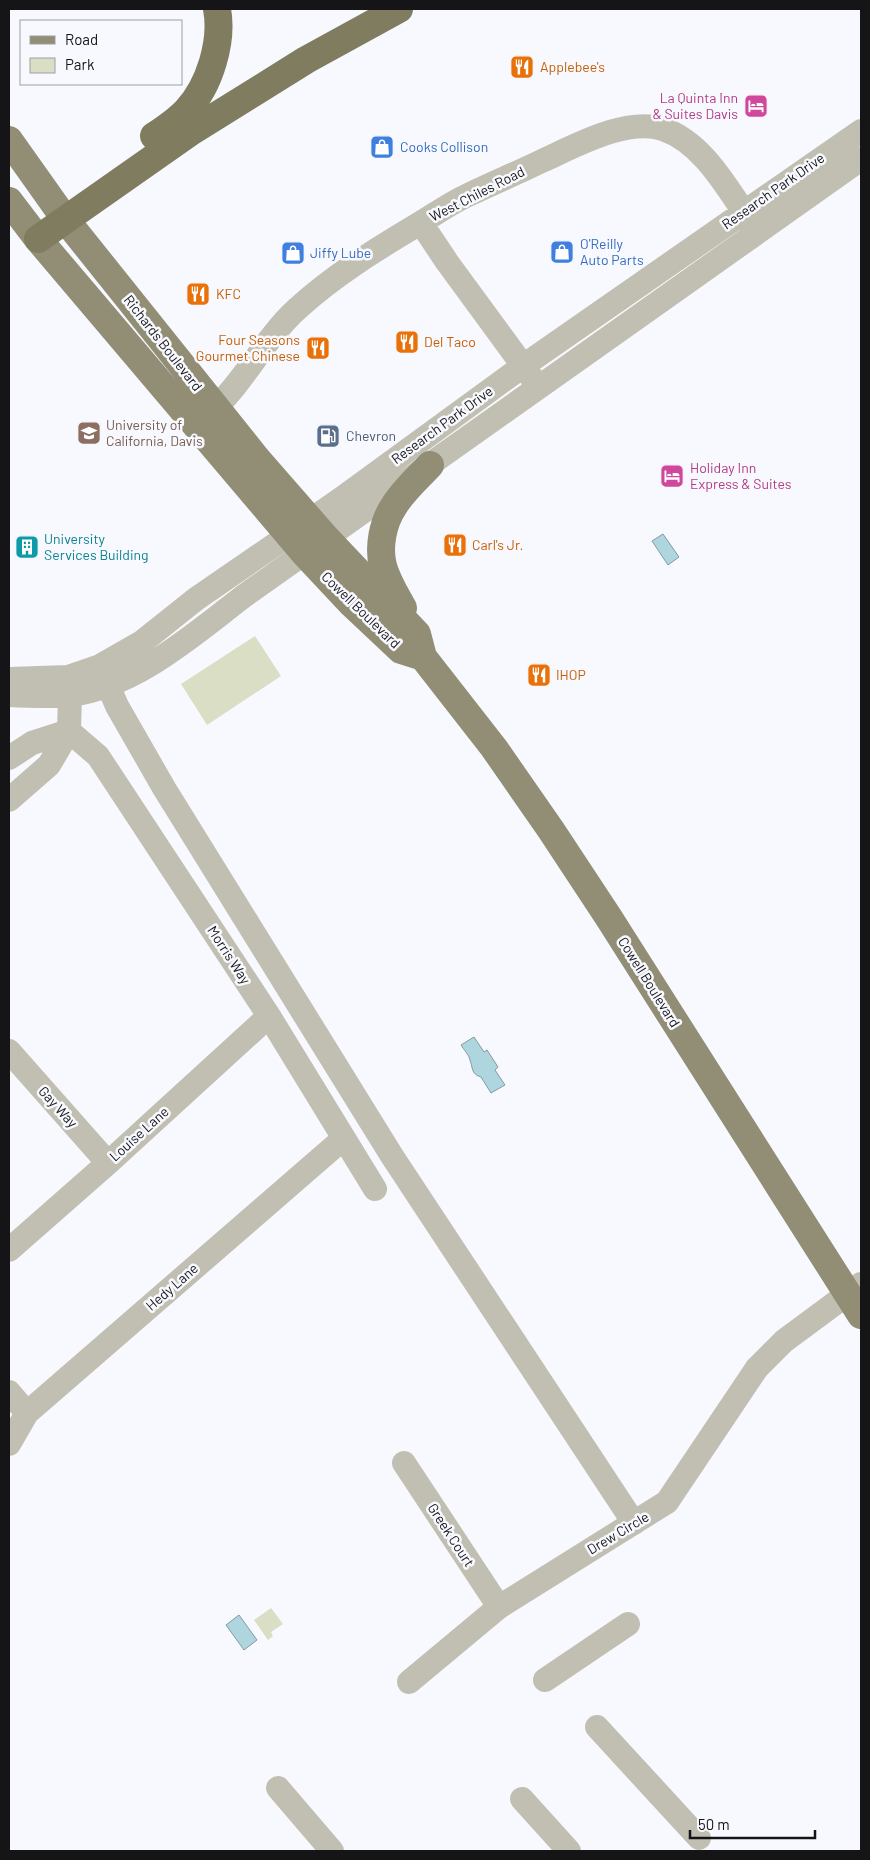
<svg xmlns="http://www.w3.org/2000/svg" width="870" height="1860" viewBox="0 0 870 1860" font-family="Barlow,sans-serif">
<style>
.green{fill:#dadec5}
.water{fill:#afd5de;stroke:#819ba3}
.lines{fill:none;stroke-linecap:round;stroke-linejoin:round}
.minor{stroke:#c1bfb2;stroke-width:24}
.major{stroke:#918e75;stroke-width:28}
.highway{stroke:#7f7c5f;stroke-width:28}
.labels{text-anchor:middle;stroke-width:5;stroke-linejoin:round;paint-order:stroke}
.food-label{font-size:14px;fill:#c56008;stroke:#f8f9fe;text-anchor:start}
.hotel-label{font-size:14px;fill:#b23c85;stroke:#f8f9fe;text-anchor:end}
.shop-label{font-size:14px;fill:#366cbe;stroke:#f8f9fe;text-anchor:start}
.street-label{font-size:14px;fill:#151518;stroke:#f8f9fe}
.education-label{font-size:14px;fill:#785e54;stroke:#f8f9fe;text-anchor:start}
.service-label{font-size:14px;fill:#4e5e75;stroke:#f8f9fe;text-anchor:start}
.culture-label{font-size:14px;fill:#0d838f;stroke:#f8f9fe;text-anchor:start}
</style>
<rect width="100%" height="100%" fill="#f8f9fe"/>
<path class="green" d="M255,636L281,676L207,725L181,684Z
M271,1608L283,1624L271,1632L273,1636L268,1640L254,1620Z"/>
<path class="water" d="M663,534L679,557L668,565L652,541Z
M474,1037L484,1052L487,1050L498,1067L495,1070L505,1085L491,1093L481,1077C471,1074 473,1068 470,1060C469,1055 464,1050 461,1045Z
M239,1615L257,1640L244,1650L226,1625Z"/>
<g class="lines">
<path class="minor" d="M421,223L447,262L532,378
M215,408C246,379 265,338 297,309C333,276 375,250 417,225C434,215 449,204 466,196C491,184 517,173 542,161C575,146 627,117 663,129C704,143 728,190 752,224
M102,671L117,706L164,788L392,1156L634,1523
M9,679L68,677L100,666L142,642L196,599L341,499L523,366L861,131
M9,695C28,696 50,697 70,695C135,687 194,634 244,596L861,159
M69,731L98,756L269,1016L375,1189
M9,758L32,743L69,731
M9,800L49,765L69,731L70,695L68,679
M9,1051L108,1163
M9,1250L108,1163L269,1016
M9,1392L27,1413
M9,1444L27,1413L344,1138
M404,1463L499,1607
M545,1680L628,1624
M409,1682L499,1607L667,1502L757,1368L784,1341L861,1284
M597,1727L699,1838
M278,1788L332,1851
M522,1799L569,1851"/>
<path class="major" d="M9,140L65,219L257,459L326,538L417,634L423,657L494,748L551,830L609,918L861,1315
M9,201L38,239L305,554L350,602L401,650L423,657
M403,608C396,595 387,581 383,566C378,547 383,522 394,506C403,491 418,478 430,465"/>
<path class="highway" d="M154,136C166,128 178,120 187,110C210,85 223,41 217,9
M38,239L192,131L306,60L399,9"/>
</g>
<defs>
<g id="restaurant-square" transform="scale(1.25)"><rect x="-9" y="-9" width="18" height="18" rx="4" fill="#e8710a" stroke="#f8f9fe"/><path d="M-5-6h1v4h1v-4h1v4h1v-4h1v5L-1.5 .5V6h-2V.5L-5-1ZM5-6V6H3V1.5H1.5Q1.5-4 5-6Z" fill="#fff"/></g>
<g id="hotel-square" transform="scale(1.25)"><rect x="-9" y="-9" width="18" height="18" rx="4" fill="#d1479c" stroke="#f8f9fe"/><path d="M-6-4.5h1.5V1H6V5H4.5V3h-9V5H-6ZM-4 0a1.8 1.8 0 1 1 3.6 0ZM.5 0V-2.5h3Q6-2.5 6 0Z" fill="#fff"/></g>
<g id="shop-square" transform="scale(1.25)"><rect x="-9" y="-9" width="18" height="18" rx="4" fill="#3f7fe0" stroke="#f8f9fe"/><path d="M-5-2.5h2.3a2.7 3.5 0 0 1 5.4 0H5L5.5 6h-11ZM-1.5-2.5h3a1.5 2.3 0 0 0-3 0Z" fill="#fff"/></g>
<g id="university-square" transform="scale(1.25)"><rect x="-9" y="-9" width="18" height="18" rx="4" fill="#8d6e63" stroke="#f8f9fe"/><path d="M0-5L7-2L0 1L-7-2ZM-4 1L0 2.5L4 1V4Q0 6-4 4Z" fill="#fff"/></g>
<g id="fuel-square" transform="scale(1.25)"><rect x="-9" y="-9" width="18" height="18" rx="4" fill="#5c6f8a" stroke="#f8f9fe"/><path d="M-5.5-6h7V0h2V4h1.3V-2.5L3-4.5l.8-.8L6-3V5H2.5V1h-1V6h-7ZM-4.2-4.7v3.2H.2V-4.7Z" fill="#fff"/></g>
<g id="building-square" transform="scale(1.25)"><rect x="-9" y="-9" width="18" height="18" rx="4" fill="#0f9aa8" stroke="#f8f9fe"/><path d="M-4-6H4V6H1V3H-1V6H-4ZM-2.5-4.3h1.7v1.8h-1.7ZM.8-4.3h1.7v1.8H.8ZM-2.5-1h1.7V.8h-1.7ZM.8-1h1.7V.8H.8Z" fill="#fff"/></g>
</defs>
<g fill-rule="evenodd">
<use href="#restaurant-square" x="522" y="67"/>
<use href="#hotel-square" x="756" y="106"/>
<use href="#shop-square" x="382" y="147"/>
<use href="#shop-square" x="562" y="252"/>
<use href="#shop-square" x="293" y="253"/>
<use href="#restaurant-square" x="198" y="294"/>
<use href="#restaurant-square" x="407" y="342"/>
<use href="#restaurant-square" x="318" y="348"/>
<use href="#university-square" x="89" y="433"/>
<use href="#fuel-square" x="328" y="436"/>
<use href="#hotel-square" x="672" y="476"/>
<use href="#restaurant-square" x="455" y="545"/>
<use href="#building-square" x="27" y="547"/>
<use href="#restaurant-square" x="539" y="675"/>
</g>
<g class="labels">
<g class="food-label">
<text x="540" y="72">Applebee's</text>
<text x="216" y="299">KFC</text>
<text x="300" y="345" text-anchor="end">Four Seasons<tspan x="300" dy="16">Gourmet Chinese</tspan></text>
<text x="424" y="347">Del Taco</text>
<text x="472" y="550">Carl's Jr.</text>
<text x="556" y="680">IHOP</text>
</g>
<g class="hotel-label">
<text x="738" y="103">La Quinta Inn<tspan x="738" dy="16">&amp; Suites Davis</tspan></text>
<text x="690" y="473" text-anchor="start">Holiday Inn<tspan x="690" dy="16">Express &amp; Suites</tspan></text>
</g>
<g class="shop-label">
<text x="400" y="152">Cooks Collison</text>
<text x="580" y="249">O'Reilly<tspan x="580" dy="16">Auto Parts</tspan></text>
<text x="310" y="258">Jiffy Lube</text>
</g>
<g class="street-label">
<text transform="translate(773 191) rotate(-35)" y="5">Research Park Drive</text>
<text transform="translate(477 194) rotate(-27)" y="5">West Chiles Road</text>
<text transform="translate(163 343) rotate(52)" y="5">Richards Boulevard</text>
<text transform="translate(442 425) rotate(-36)" y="5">Research Park Drive</text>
<text transform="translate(361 610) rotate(44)" y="5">Cowell Boulevard</text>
<text transform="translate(229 955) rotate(57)" y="5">Morris Way</text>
<text transform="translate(649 982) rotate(58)" y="5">Cowell Boulevard</text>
<text transform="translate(58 1107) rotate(48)" y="5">Gay Way</text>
<text transform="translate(139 1134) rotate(-42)" y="5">Louise Lane</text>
<text transform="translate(172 1287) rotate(-41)" y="5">Hedy Lane</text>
<text transform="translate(618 1533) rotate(-31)" y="5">Drew Circle</text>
<text transform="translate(451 1535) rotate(57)" y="5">Greek Court</text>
</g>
<g class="education-label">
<text x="106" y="430">University of<tspan x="106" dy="16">California, Davis</tspan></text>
</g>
<g class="service-label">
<text x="346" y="441">Chevron</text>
</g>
<g class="culture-label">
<text x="44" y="544">University<tspan x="44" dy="16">Services Building</tspan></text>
</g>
</g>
<rect width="870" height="1860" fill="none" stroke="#151518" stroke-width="20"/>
<rect x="20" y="20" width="162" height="65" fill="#f8f9fe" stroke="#9d9ea2"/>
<rect x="30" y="36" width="25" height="8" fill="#918e75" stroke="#9d9ea2"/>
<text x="65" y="45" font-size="15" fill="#151518">Road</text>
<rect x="30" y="58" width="25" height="15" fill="#dadec5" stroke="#9d9ea2"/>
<text x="65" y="70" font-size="15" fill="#151518">Park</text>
<path d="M690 1830v8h125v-8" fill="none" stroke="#151518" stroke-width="2.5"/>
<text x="698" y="1830" font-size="15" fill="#151518" stroke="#f8f9fe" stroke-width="4" paint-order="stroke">50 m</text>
</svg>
